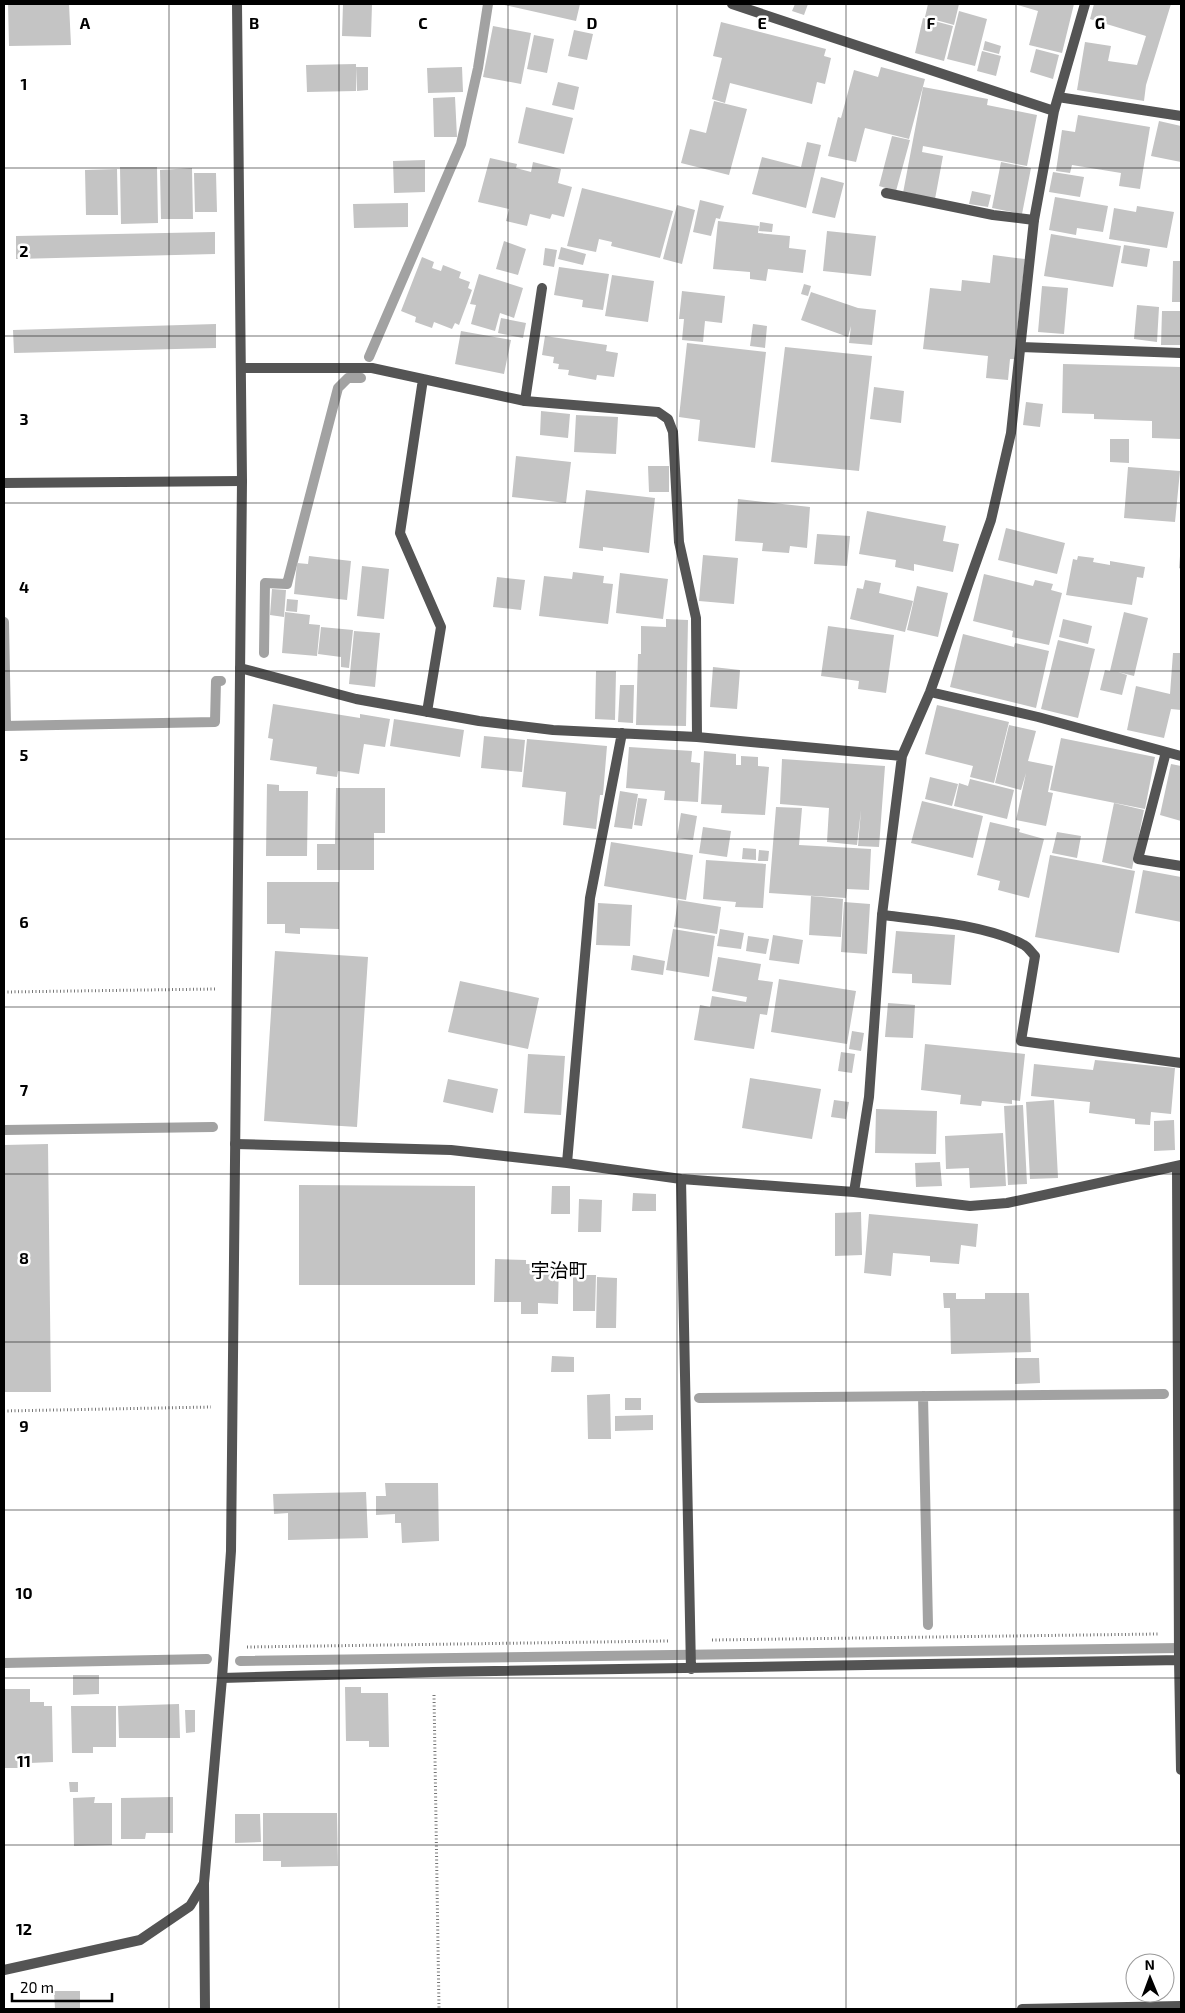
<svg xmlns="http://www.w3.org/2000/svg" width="1185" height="2013" viewBox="0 0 1185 2013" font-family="'Exo 2','Noto Sans JP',sans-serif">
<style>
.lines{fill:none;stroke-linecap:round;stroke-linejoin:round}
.stream{stroke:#a2a2a2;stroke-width:10}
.building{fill:#c4c4c4}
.path{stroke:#767676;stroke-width:3;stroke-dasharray:1 2.5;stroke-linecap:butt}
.service{stroke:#545454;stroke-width:10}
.minor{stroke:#545454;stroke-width:10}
.tertiary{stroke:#545454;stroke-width:10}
.grid{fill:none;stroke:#000;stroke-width:1;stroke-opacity:0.55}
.labels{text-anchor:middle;stroke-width:5;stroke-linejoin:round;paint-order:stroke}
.quarter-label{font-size:19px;fill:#000;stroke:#fff}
.grid-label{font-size:16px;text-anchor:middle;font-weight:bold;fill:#000;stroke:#fff;stroke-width:5;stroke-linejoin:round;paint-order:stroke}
</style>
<rect width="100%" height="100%" fill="#fff"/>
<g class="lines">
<path class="stream" d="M369,357L461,144L478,68L488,4
M4,622L6,726
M264,653L265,583L287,584L338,388L348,378H361
M4,726L215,722L216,681H221
M4,1130L213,1127
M923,1396L928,1625
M699,1398L1164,1394
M240,1661L1181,1648
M4,1663L207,1659"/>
</g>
<path class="building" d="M8,4H69L71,45L9,46Z
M343,4H372L371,37L342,36Z
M500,4H580L576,21Z
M795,4H808L804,15L792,11Z
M928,4H959L954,25L925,17Z
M1014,4H1074L1062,53L1029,45L1038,11Z
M1094,4H1171L1146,85L1144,101L1077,90L1085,42L1111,46L1108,61L1137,65L1146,36L1090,19Z
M959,11L987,19L975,66L947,59Z
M923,18L953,26L944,61L915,53Z
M721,22L826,49L824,56L831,58L825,84L817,82L812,104L730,83L725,103L712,99L722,58L713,56Z
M493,26L531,33L521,84L483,77Z
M574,30L593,34L587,60L568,56Z
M534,35L554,39L547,73L527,69Z
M985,41L1001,46L999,54L983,50Z
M1036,49L1059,55L1053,79L1030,72Z
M982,51L1001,56L996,76L977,71Z
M356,64V91L307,92L306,65Z
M356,67H368V90L357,91Z
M462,67L463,92L428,93L427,68Z
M881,67L925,79L909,139L865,128L856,162L828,156L838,117L841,118L854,70L878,77Z
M558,82L579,87L574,110L552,105Z
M923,87L988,99L987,105L1037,115L1027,166L923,146L922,152L943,156L935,199L903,193Z
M455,97L457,137H434L433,98Z
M714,101L747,109L729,175L681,163L690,129L706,133Z
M526,107L573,118L564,154L518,143Z
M1078,115L1150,127L1140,189L1119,186L1121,173L1072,165L1070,173L1056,171L1062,130L1075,132Z
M1159,121L1181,126V162L1151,156Z
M892,136L910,140L896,191L879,186Z
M807,142L821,145L806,208L752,194L762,157L801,167Z
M490,158L517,164L516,168L531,172L533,162L561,169L558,183L572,187L564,217L552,214L550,219L530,214L527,226L506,221L509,209L478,202Z
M425,160V192L394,193L393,161Z
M1001,162L1031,168L1022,214L992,208Z
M120,167H157L158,223L121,224Z
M192,168L193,219H161L160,170Z
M117,169L118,215H86L85,170Z
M1053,172L1084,177L1080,197L1049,192Z
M194,173H216L217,212H195Z
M821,177L844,183L835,218L812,213Z
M582,188L673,211L660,258L611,246L612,242L599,239L596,252L567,246Z
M972,191L991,195L988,207L969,204Z
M1055,197L1108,206L1103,232L1077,228L1076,235L1049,230Z
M700,200L724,206L720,219L716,218L711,236L693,232Z
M408,203V227L354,228L353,204Z
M677,205L695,210L682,264L663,259Z
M1137,206L1174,212L1167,248L1109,239L1114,208L1136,212Z
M718,221L759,226L758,233L790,236L789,248L806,250L803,273L768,269L766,281L750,279V272L713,269Z
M760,222L773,224L772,232L759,231Z
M827,231L876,236L871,276L823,271Z
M215,232V254L16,259V236Z
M1051,234L1121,246L1113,287L1044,276Z
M504,241L526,249L518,275L496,269Z
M1124,245L1150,249L1147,267L1121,263Z
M561,247L586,254L583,265L558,259Z
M545,248L557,250L554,267L543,265Z
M993,255L1025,259L1014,359H1010L1008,380L986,378L988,356L923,349L930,288L961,291L962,280L990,283Z
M422,257L434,262L432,268L441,271L443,265L461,272L459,278L470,282L468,288L472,290L459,325L455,323L452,329L434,322L432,328L415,322L416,317L401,311Z
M1173,261H1181V302H1172Z
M559,267L609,274L603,310L582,307L583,300L554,295Z
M479,274L523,288L514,318L500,313L495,331L471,324L476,305L470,304Z
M612,275L654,281L648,322L605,316Z
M804,284L811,286L808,296L801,294Z
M1042,286L1068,288L1064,334L1038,332Z
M682,291L725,296L722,323L705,321L703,342L682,340L684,319H679Z
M811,292L858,308L876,310L872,345L849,343L851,326L848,337L801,320Z
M1137,305L1159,307L1157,342L1134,339Z
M1162,311H1181V345H1161Z
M501,318L526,323L523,338L498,333Z
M216,324V348L14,353L13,330Z
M753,324L767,326L765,348L750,346Z
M461,331L511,340L504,374L455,364Z
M545,336L607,345L606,351L618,353L614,377L597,375L596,380L568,375L569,370L558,369L559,364L553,363L554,357L542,355Z
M687,343L766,352L755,448L698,441L700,420L679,417Z
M785,347L872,356L859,471L771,462Z
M1063,364L1181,367V439L1152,438V421L1094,419V414L1062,413Z
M874,387L904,391L901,423L870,419Z
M1026,402L1043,404L1040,427L1023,425Z
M541,411L570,414L568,438L540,435Z
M576,415L618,417L616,454L574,452Z
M1110,439H1129V463L1110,462Z
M516,456L571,462L566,503L512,497Z
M648,466H669V492H649Z
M1128,467L1180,471L1175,522L1124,518Z
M586,490L655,498L649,553L603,547V551L579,548Z
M738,499L810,507L807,548L790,546L789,553L762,551L763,543L735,541Z
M867,511L946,526L943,541L959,544L953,572L914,564V571L895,567L896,560L859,554Z
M1006,528L1065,543L1057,574L998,560Z
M817,534L850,536L847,566L814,564Z
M703,555L738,558L734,604L699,601Z
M309,556L351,561L347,600L294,594L297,563L308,564Z
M1078,556L1094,558L1093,562L1110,565V561L1145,567L1143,578L1137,577L1132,605L1066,595L1073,559L1077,560Z
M1180,556H1181V569L1179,568Z
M362,566L389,569L384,619L357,616Z
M573,572L604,576L603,583L613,584L608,624L539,616L544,576L572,579Z
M620,573L668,579L663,619L616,613Z
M984,574L1033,586L1035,580L1053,584L1051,590L1062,593L1049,645L1012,637L1013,631L973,621Z
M497,577L525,580L521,610L493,607Z
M865,580L881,583L879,593L913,601L905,632L850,619L857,588L863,589Z
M917,586L948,593L938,637L907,630Z
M272,589L286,590L284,617L270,615Z
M287,599L298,600L297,612L286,611Z
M285,612L310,615L309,624L320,625L317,656L282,653Z
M1124,612L1148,618L1134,676L1118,672L1127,675L1122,695L1100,690L1105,670L1110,671Z
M666,619L688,620L686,726L636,725L638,654H641V626L666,627Z
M1063,619L1092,626L1088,644L1059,637Z
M828,626L894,635L886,693L858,689L859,681L821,676Z
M321,627L353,630L349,668L341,667V657L318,654Z
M354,631L380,633L375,687L349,684Z
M963,634L1014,647L1015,643L1049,651L1036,708L950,687Z
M1058,640L1095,649L1078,718L1041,709Z
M1173,653H1181V710L1171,709L1164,738L1127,730L1136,686L1170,694Z
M713,667L740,670L737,709L710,707Z
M596,671H616L615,720L595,719Z
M620,685H634L633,723L618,722Z
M273,704L360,718V714L390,719L385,747L364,744L359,774L338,771L337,777L316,774L317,767L270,760L273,739L268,738Z
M937,705L1009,722L994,783L970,777L973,766L925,754Z
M394,719L464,730L460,757L390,746Z
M1009,725L1036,731L1028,761L1053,766L1048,792L1053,793L1046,826L1016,820L1026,773L1021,790L995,783Z
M484,736L525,740L522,772L481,768Z
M1061,738L1155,757L1145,809L1050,790Z
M527,739L607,746L603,795H600L596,829L563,825L566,792L522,787Z
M629,747L692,751L691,762L700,763L698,802L664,800L665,791L626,788Z
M704,751L736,754V765H741V756L758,757V766L769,767L765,815L721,813L722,805L701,804Z
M782,759L885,766L879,847L858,846L861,810L857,845L827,842L829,808L780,804Z
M1171,764L1181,766V821L1160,815Z
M930,777L958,784L952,806L925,799Z
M970,779L1014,790L1007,819L954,806L959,783L968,786Z
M267,784L279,785V791H308L307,856H266Z
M336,788H385V833H374V870H317V844H335Z
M620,791L638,794L632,829L614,827Z
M638,798L647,799L642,826L634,825Z
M922,801L983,816L973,858L911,843Z
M1114,803L1144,810L1132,869L1102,862Z
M776,807L802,808L799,845L871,849L869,890L847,889L846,898L769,893Z
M681,813L697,816L693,840L677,838Z
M990,822L1020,829L1019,832L1044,839L1029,898L998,890L1000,881L977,875Z
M703,827L731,831L727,857L699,853Z
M1057,832L1081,836L1077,858L1052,853Z
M611,842L693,855L686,900L604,886Z
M743,848L756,849V860L742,859Z
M759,850L769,851L768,861H758Z
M1050,855L1135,871L1119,953L1035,937Z
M706,860L766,864L763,908L735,907L736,902L703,899Z
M1143,870L1181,877V922L1135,913Z
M267,882H339V929L300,928V934L285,933V924H267Z
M811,896L843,899L841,937L809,935Z
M678,900L721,907L717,934L674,927Z
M844,902L870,904L867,954L841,952Z
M598,903L632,905L630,946L596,945Z
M673,929L715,936L709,977L666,970Z
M720,929L744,933L741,949L717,946Z
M896,931L955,935L951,985L912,983V974L892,973Z
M773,935L803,940L799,964L769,960Z
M748,936L769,939L766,954L746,951Z
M275,951L368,957L357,1127L264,1121Z
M633,955L665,961L663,975L631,970Z
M718,957L761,964L758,980L773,982L767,1015L760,1014L754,1049L694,1040L700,1005L710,1007L712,996L746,1002L747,997L712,991Z
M779,979L856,991L847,1044L771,1032Z
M460,981L539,998L528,1049L448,1032Z
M888,1003L915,1005L913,1038L885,1037Z
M852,1031L864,1033L861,1051L849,1049Z
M925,1044L1025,1054L1020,1101L1012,1100V1104L982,1101L981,1106L960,1104L961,1095L921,1090Z
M841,1052L855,1054L852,1073L838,1071Z
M528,1054L565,1056L561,1115L524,1113Z
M1095,1060L1175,1068L1171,1114L1151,1112L1150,1125L1135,1124V1119L1089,1113L1090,1102L1031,1096L1034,1064L1093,1070Z
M750,1078L821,1089L812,1139L742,1128Z
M448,1079L498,1089L493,1113L443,1102Z
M834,1100L849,1102L846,1119L831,1117Z
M1054,1100L1058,1178L1030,1179L1026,1102Z
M1023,1105L1027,1184L1008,1185L1004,1106Z
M876,1109L937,1111L936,1154L875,1153Z
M1174,1120L1175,1150L1154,1151V1121Z
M1003,1133L1006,1186L970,1188L969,1168L946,1169L945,1136Z
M48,1144L51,1392H4V1145Z
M940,1162L942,1186L916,1187L915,1163Z
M299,1185L475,1186V1285H299Z
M552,1186H570V1214H551Z
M633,1193L656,1194V1211H632Z
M579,1199L602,1200L601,1232H578Z
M861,1212L862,1255L835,1256V1213Z
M869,1214L978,1224L976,1247L961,1245L959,1264L930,1262V1256L893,1253L891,1276L864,1273Z
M495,1259L526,1260V1264H559L558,1304L538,1303V1314H521V1302H494Z
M573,1275H596L595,1311H573Z
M597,1277L617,1278L616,1328H596Z
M943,1293H956V1299H985V1293H1029L1031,1352L951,1354L950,1308H944Z
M552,1356L574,1357V1372H551Z
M1015,1358H1039L1040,1383L1015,1384Z
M610,1394L611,1439H588L587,1395Z
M625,1398H641V1410H625Z
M653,1415V1430L615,1431V1416Z
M385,1483H438L439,1541L402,1543L401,1523H395V1514L376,1515V1496H386Z
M366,1492L368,1538L288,1540V1513L274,1514L273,1494Z
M73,1675H99V1694L73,1695Z
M345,1687H361V1693H388L389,1747H369V1741H346Z
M4,1689H30V1702H44V1706H52L53,1762L30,1763V1768H4Z
M179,1704L180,1738H119L118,1706Z
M71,1706H116V1747H93V1753H72Z
M185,1710H195V1732L186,1733Z
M69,1782H78V1792H70Z
M95,1797L94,1803H112V1845L74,1846L73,1798Z
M173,1797V1833H146L145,1839H121V1798Z
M263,1813H337L338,1866L281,1867V1861H263Z
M235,1814H260L261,1842L235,1843Z
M54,1991H80V2009H55Z"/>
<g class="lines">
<path class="path" d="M4,992L216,989
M4,1411L211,1407
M712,1640L1158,1634
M247,1647L668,1641
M434,1695L439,2009"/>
<path class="service" d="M886,193L993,215L1034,220
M525,401L542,288
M882,915C923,920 988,925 1024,945C1028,947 1031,952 1035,956L1021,1041L1181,1063"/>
<path class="minor" d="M732,4L1054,111
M1058,97L1181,116
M1021,347L1181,353
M241,368H372L525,401L658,412L668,419L673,432L679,542L696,618L697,737
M423,379L400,533L441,627L427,712
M4,483L242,481
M240,668L356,699L479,721L553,730L697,737L902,756
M930,692L1038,717L1181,756
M1166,752L1138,859L1181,866
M235,1144L451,1150L567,1163L681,1179L854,1192L970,1206L1007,1203L1181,1165
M567,1163L590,898L622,733
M1177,1166L1179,1660L1181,1770
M681,1179L691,1669
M854,1192L869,1097L882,915L902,756L930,692L991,520L1011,433L1034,220L1054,111L1085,4
M222,1678L433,1672L1181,1660
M4,1970L140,1940L190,1906L204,1883
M1022,2009L1181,2006"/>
<path class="tertiary" d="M205,2009L204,1883L222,1678L231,1551L242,481L237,4"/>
</g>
<path class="grid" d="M169,4V2009M339,4V2009M508,4V2009M677,4V2009M846,4V2009M1016,4V2009M4,168H1181M4,336H1181M4,503H1181M4,671H1181M4,839H1181M4,1007H1181M4,1174H1181M4,1342H1181M4,1510H1181M4,1678H1181M4,1845H1181"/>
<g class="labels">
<g class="quarter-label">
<text x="559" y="1277">宇治町</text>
</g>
</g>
<g class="grid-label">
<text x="85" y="29">A</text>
<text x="254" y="29">B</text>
<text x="423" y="29">C</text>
<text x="592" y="29">D</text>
<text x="762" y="29">E</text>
<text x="931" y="29">F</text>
<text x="1100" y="29">G</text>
<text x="24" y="90">1</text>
<text x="24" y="257">2</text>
<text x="24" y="425">3</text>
<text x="24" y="593">4</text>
<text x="24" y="761">5</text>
<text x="24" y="928">6</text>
<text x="24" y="1096">7</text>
<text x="24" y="1264">8</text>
<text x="24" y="1432">9</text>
<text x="24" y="1599">10</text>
<text x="24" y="1767">11</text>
<text x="24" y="1935">12</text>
</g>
<rect width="1185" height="2013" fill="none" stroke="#000000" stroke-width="10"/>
<g transform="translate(1150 1978) rotate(359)"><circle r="24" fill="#ffffff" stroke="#999999"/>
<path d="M0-4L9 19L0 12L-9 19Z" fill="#000000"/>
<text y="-8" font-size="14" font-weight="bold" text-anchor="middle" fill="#000000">N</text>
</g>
<path d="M12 1993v8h100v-8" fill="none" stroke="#000000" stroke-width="2.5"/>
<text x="20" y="1993" font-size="15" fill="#000000" stroke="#ffffff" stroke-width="4" paint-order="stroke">20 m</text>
</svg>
